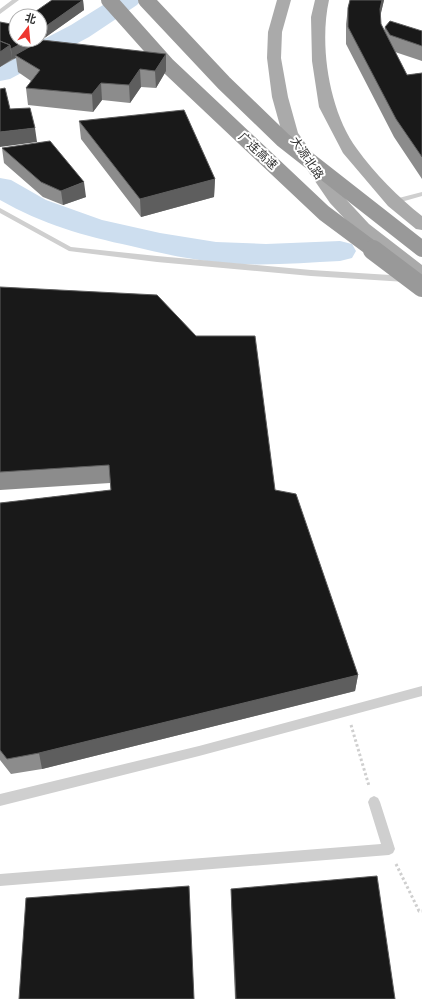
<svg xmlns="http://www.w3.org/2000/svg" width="422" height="999" viewBox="0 0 422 999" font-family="'Asap Condensed','Noto Sans SC',sans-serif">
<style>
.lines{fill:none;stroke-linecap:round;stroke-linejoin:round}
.river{fill:#cddeef;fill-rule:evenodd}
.path{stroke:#cfcfcf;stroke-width:3;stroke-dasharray:2.5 2.5;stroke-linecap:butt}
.lane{fill:#cfcfcf;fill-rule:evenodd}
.primary{fill:#aaa;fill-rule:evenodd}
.highway-bridge-far1{stroke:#999;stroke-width:16}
.highway-bridge{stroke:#999;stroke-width:20}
.wall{fill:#8c8c8c}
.shaded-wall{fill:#5e5e5e}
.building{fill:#191919;stroke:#5e5e5e}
.labels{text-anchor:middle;stroke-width:4;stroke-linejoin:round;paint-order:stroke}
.far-street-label{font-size:12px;fill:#323232;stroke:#fff}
</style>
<rect width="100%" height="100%" fill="#fff"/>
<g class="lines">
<path class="river" d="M111,0H141L137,5L89,37L10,79L0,81V62L71,25Z
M0,178L11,180L46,200L102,220L160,233L216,242L266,244L340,241L352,244L356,251L352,258L340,261C299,263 256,267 215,262C187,259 159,253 131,246C84,236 42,224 0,200Z"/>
<path class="path" d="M351,725L369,786
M396,864L419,911H422"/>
<path class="lane" d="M12,0H19L0,14V9Z
M422,192V196L394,204L390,202L391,200Z
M0,208L71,247L157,256L311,270L406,276L410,279L406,282L311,276L157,262L69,251L0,213Z
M422,686V696L199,756L0,806V794L199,746Z
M374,796L378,798L380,802L395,849L393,853L389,855L0,886V874L381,844L368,802L370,798Z"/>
<path class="primary" d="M277,0H291L282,32L281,58L288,97L298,133L342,195L369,224L422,265V280L416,278L357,232L330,203L282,133L272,97L267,58L268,32Z
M315,0H329C319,45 329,111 357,149C374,173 399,198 422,216V230L416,229L388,206L343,153L319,107L312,61L311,17Z"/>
<path class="highway-bridge-far1" d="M109,0L167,65L324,213L375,251
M146,0L224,83L283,140L422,249"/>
<path class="highway-bridge" d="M373,250L422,287"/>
</g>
<path class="wall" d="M83,0L84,10L43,39H42V40L166,71L156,88L141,87L130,103L102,100L93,112L28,105L26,88L31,81L18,72L16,58L0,67V22L40,40V16Z
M350,0H384L380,16L381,24L384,31L385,27L422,31V61L395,52L407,75L422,73V179L394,137L346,44V24L348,8Z
M79,121L215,179L214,197L141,217L81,139Z
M2,148L86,197L63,205L43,197L4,163Z
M0,287L275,490L358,675L355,691L42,769L11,774L0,760V503L111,490L110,483L0,490Z
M231,889L395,999H235L231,903Z"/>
<path class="shaded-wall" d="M83,0L84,10L43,39L42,29Z
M382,0H384L378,26L380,9Z
M40,33H42L43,43L15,55L16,58L12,59L11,49L28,40H40Z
M10,45L12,59L0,67V52Z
M166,54V71L156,88L155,71Z
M140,69L141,87L130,103L129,85Z
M101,83L102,100L93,112L92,94Z
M35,128L37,142L0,147V132Z
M215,179L214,197L141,217L140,199Z
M84,182L86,197L63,205L61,191Z
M358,675L355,691L42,769L39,753Z"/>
<path class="building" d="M52,0H83L42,29L40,28V16H29Z
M350,0H382L380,9L381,24L407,75L422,73V157L396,119L348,27V8Z
M390,21L422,31V46L390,35L385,27Z
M0,22L16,25V40H28L11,49L10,45L0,41Z
M42,40L166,54L155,71L140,69L129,85L101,83L92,94L26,88L40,70L15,55Z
M0,41L10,45L0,52Z
M5,88L10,109L30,108L35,128L0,132V89Z
M184,110L215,179L140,199L79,121Z
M50,141L84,182L61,191L41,182L2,148Z
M0,287L157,295L196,336H255L275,490L296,494L358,675L39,753L7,759L0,750V503L111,490L109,465L0,472Z
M377,876L395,999H236L231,889Z
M189,886L194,999H19L26,898Z"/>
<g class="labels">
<g class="far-street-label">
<text transform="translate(258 151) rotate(43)" y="4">广连高速</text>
<text transform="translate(307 158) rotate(56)" y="4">大源北路</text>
</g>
</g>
<g transform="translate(28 28) rotate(16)"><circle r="19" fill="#ffffff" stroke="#adadad"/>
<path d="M0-3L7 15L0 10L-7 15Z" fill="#ee3730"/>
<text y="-6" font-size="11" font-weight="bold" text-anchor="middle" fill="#323232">北</text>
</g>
</svg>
